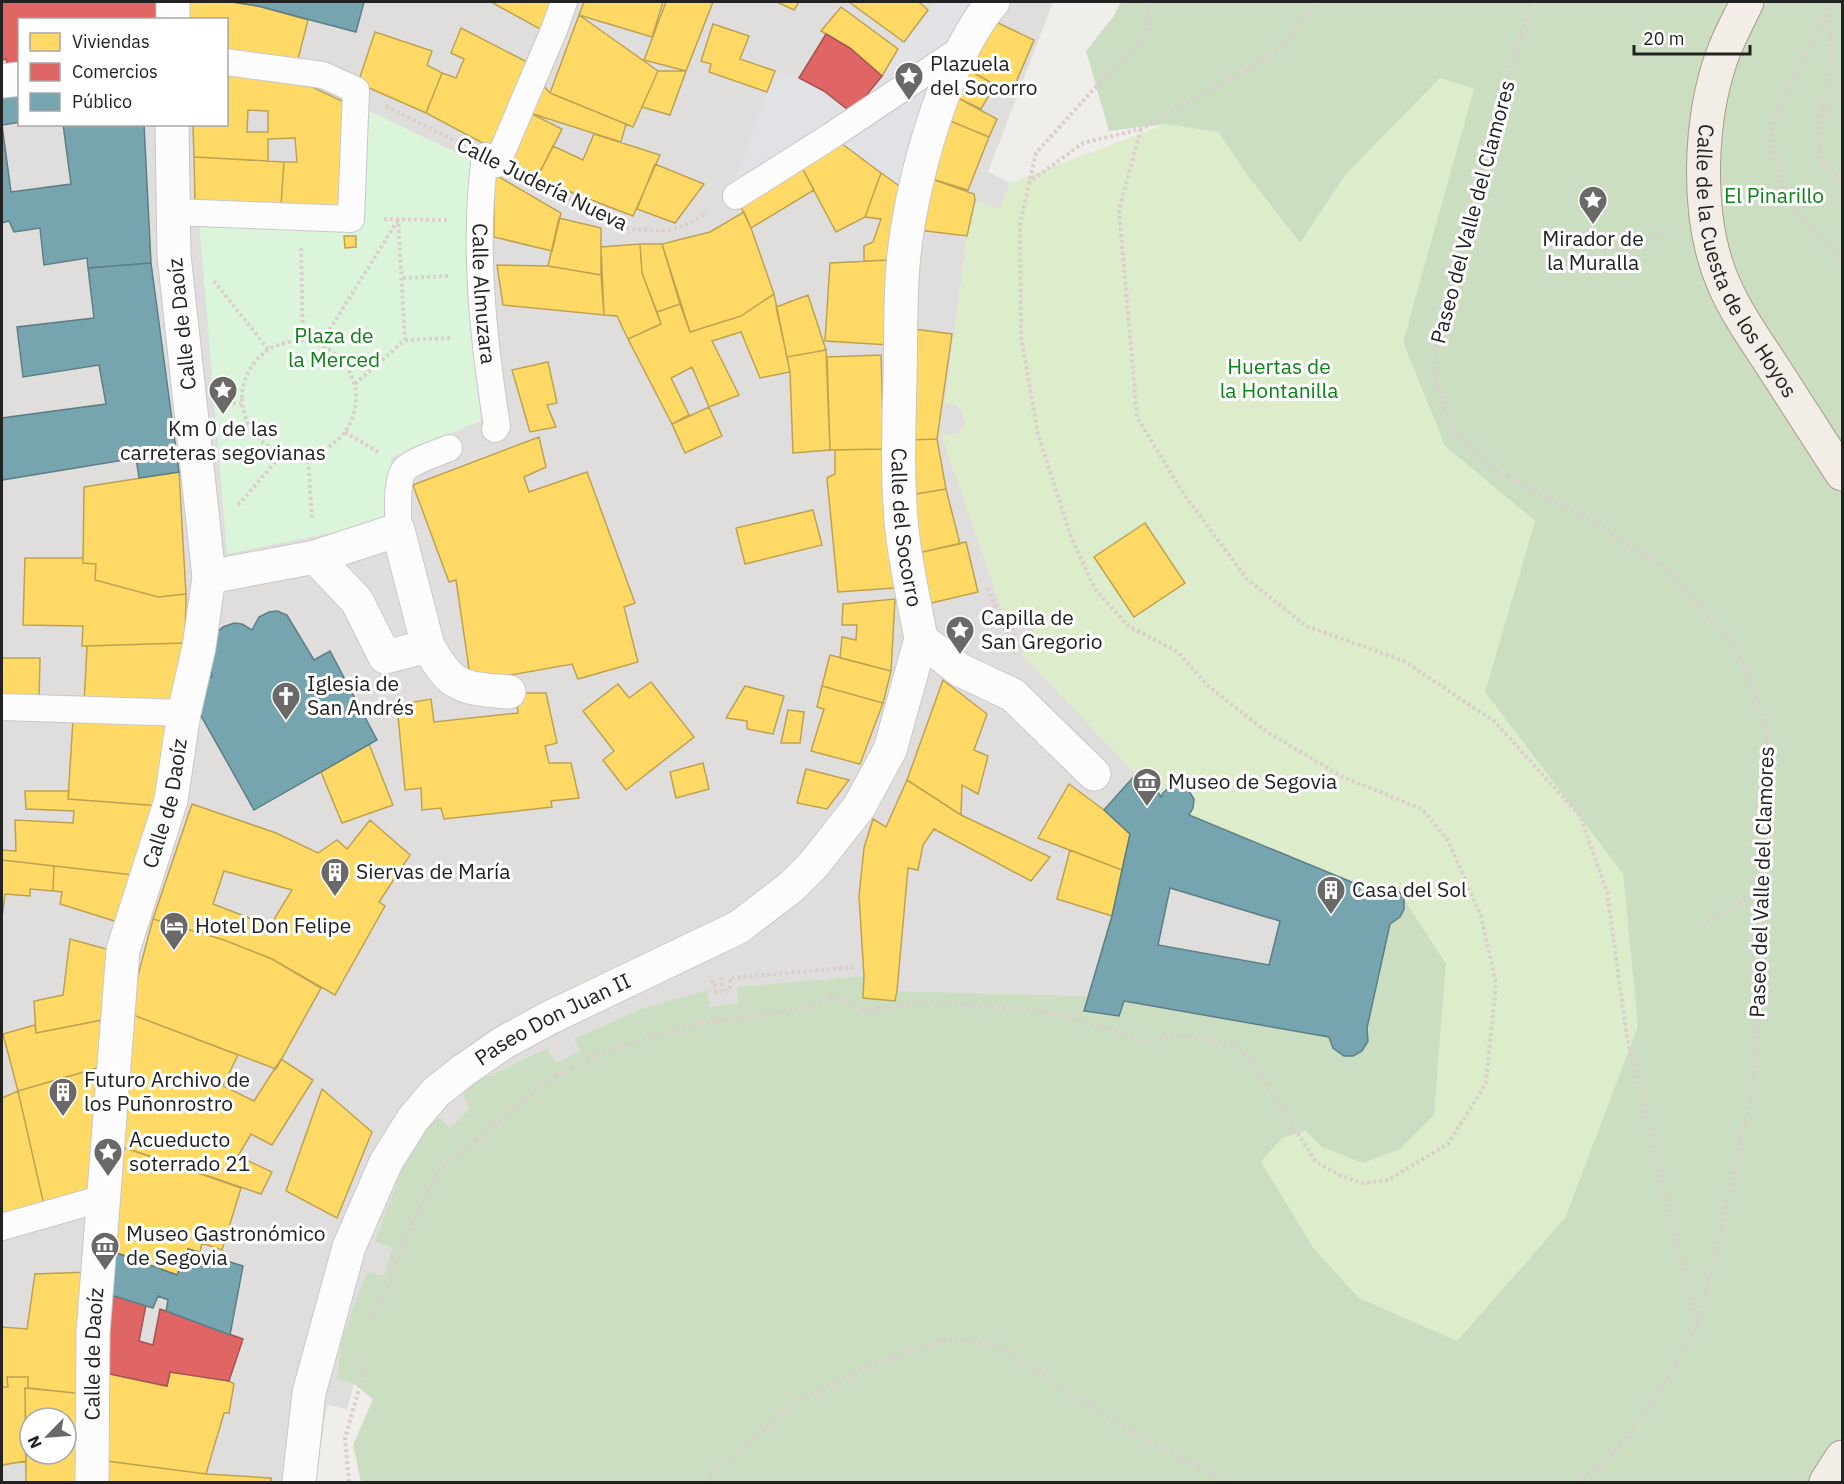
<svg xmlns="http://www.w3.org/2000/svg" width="1844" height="1484" viewBox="0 0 1844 1484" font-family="'IBM Plex Sans',sans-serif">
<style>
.residential{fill:#dfdedc;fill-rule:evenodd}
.grass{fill:#ddeccb}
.forest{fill:#cbdec1}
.park{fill:#daf5da}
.parking{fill:#e0dfde}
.plaza{fill:#e2e1e5}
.homes{fill:#ffd966;stroke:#bda252;stroke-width:1.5;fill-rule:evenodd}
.shops{fill:#e06666;stroke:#a75252;stroke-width:1.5}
.public{fill:#76a5af;stroke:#5d7e85;stroke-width:1.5;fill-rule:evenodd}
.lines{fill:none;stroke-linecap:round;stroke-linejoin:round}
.pedestrian-casing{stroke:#c9c8c7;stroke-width:28}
.minor-casing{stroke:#c9c8c7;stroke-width:35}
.primary-casing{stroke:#a79c86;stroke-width:35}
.path{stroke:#dccecd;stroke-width:4;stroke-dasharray:3 3;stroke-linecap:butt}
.pedestrian{stroke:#fdfcfc;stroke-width:26}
.minor{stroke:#fdfcfc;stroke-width:33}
.primary{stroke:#f3ede7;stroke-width:33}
.labels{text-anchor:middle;stroke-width:6;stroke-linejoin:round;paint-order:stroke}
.poi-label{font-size:21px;fill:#222;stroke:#fff;text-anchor:start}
.street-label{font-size:21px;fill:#222;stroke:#fff}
.park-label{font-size:21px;fill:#0c8416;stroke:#fff}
</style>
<rect width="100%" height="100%" fill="#f0eeeb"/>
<path class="residential" d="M2,2H1053L988,172L1010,183L1000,211L975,201L967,236L945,403L955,404L962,410L965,424L960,432L950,436L941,433L1008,626L1027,617L1041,644L1022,654L1136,774L1158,792L1161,796L1171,786L1179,785L1187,788L1194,799L1193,808L1190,815L1371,890L1379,886L1390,885L1401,894L1404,909L1396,922L1367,1028L1368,1035L1366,1046L1354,1056H1344L1333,1048L1330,1043L1124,1001L1119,1016L1084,1011L1087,996L898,991L895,1001L863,998L864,976L738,987V1003L710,1007L708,990L575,1039L581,1051L557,1063L547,1048L480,1080L462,1092L469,1109L450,1128L437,1115L376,1242L392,1248L384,1277L366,1272L354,1384L347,1409L327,1405L315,1482H2ZM20,20H226V124H20ZM30,1418H66V1454H30Z"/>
<path class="grass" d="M1440,78L1475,89L1403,342L1445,446L1535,521L1485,692L1623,874L1638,1026L1565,1218L1456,1342L1359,1298L1315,1250L1261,1162L1282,1138L1307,1131L1323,1147L1399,1149L1434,1115L1446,964L1401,894C1393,883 1382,882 1371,890L1189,815C1207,791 1172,772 1161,797L1158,792L1136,774L1021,654L1041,644L1027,617L1008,627L940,432C950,438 960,435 965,424L962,409L955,404H945L967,236L975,200L999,210L1010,183L1166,124L1218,132L1248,176L1300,243L1346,174Z"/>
<path class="forest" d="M1121,2H1842V1482H361L353,1445L373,1399L354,1384L337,1379L342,1338L367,1272L384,1276L392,1248L375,1242L408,1153L437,1115L450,1128L469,1109L462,1092L480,1080L547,1048L557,1063L580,1051L574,1039L644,1008L708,990L710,1007L738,1003L737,987L864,976L863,998L894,1001L897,991L1088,996L1085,1011L1119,1016L1124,1001L1329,1037C1336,1068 1374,1059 1367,1028L1390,924C1401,919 1406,911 1404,899L1446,964L1434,1115L1400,1149L1363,1163L1322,1147L1306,1131L1282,1138L1261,1162L1315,1250L1359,1298L1457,1341L1565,1218L1638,1026L1623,874L1485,692L1535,521L1445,446L1403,342L1474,89L1440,78L1346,174L1300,243L1248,176L1218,132L1166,124L1109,131L1086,51L1113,17Z"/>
<path class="park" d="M363,108L474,161L473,317L481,421L391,458L389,521L227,554L199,220L363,226Z"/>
<path class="parking" d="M427,523L457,648L432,654L402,529Z
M387,556L411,645L387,651L363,562Z
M321,571L376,669L354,680L308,602L275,603L273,584Z"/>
<path class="plaza" d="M936,2H1011L983,42L958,98L923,203L837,140L731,192L775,71L812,83L852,113L882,76L898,49Z"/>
<path class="homes" d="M185,2H232L258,6L308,20L297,63L226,50V20H184Z
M491,2H550L542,30Z
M584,2H663L652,37L579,15Z
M666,2H713L686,71L644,60Z
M777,2H799L794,10Z
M849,2H919L928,10L904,42Z
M841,7L898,49L882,76L850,48L821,31Z
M579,15L658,71L633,127L550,93Z
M996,22L1034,40L1011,94L969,70Z
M713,24L749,36L740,59L775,71L767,92L709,72L711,64L701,61Z
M461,28L527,62L492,148L426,113L442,73L456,78L464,59L451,53Z
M375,32L432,51L427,65L442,73L426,113L358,83Z
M969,70L995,85L981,109L958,98Z
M658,71H686L670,115L642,107Z
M226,74L293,78L344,102L339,206L281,205L284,162H297L295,138L268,139V161L194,157L193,124H226ZM248,110L268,111V132H247Z
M542,84L550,93L626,124L621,142L530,113Z
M958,98L997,119L989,137L948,120Z
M530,113L562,129L538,176L507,160Z
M948,120L989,137L968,190L929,178Z
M594,134L660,155L633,216L573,193L538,176L553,146L583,160Z
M837,140L881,173L865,217L836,232L800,164Z
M194,157L284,162L281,205L195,200Z
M655,164L704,184L675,223L637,209Z
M800,164L814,190L751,228L739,203Z
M881,173L901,187L890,260L864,261V246L873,242L881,219L865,217Z
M494,174L561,213L552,251L494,237Z
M929,178L974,194L975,200L967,236L918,230Z
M744,212L751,228L774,294L741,316L690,332L662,244L710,232Z
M559,218L601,228V275L548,266Z
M344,236H356V247L345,248Z
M640,244H662L680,304L657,312L642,273Z
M640,244L642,273L661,324L628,339L617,316L604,315L601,247Z
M890,260V345L825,341L830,263Z
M497,265L548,266L601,275L604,315L503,305Z
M774,294L790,372L760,378L741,332L712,341L739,395L709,407L692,367L671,378L689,415L672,424L628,339L661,324L657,312L680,304L690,332L741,316Z
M808,295L826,350L787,357L776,307Z
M906,328L952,334L937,439L909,440Z
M826,350L830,450L793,453L790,372L787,357Z
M881,355L884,449L830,450L827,357Z
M548,362L557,403L547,405L556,427L530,432L512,370Z
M709,407L722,436L685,453L672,424Z
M539,437L546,467L524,477L529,492L587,472L635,603L624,607L638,662L578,679L572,664L471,682L456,580L449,582L413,485Z
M937,439L946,489L910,495L909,440Z
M884,449L894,588L838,592L827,478L835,474V450Z
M179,472L186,594L158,597L95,580L96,564L83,563L84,487Z
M946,489L960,544L922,552L910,495Z
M813,510L822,545L745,564L736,528Z
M1145,523L1185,583L1134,617L1094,557Z
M966,542L978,592L927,604L922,552Z
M25,558H83V563L96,564L95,580L158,597L186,594L185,643L82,646L83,626L23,625Z
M895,599L891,671L840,658L842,637L856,640L857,625H842L843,604Z
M185,643L178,707L84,705L87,646Z
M830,655L891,671L883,703L822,686Z
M2,658H40L39,699L2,698Z
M943,680L987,714L974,750L988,756L978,794L962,785L961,815L907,780Z
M651,682L694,737L626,790L603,760L614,751L583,711L618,684L629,698Z
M745,686L784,696L773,734L747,729V721L726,718Z
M822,686L883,703L860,764L811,751L824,709L817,707Z
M516,693H546L557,743L545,746L549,763H571L579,798L551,801L552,807L444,819L441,808L422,810L421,788L405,790L397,705L431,699L434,722L518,713Z
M788,710L804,712L800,743H781Z
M73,720L175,721L161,806L68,799Z
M369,744L393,805L342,823L321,772Z
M703,763L709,789L676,798L670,772Z
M806,769L849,780L827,809L797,803Z
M907,780L961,815L1050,857L1031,881L934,829L923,845L918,870L908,868L897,991L895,1001L863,998L864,976L859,896L864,848L873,819L886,827Z
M1069,784L1104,810L1130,834L1122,870L1038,838Z
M25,791H69L68,799L161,806L142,876L2,860V850L16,851L15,820L73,823L74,811L26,809Z
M192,804L276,833L318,853L337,840L347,849L370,820L410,855L379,902L385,906L335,995L272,959L224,940L153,919ZM224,871L292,890L270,926L213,904Z
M1070,850L1122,870L1112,916L1057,899Z
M2,860L54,866L53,891L30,889V896L5,894L2,918Z
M54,866L142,876L124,924L60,904L62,892L53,891Z
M153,919L224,940L272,959L321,988L276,1069L128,1013Z
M70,939L117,952L107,1019L36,1033L34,1001L63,995Z
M128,1013L238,1055L223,1086L254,1101L281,1059L313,1080L272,1145L251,1134L238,1156L272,1172L261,1194L111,1143Z
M107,1019L104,1066L18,1091L3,1034L35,1025L36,1033Z
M104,1066L96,1192L44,1205L18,1091Z
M322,1089L372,1132L337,1218L286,1191Z
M18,1091L44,1205L2,1219V1098Z
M111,1143L241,1188L222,1250L202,1243L200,1252L188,1249L177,1275L106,1249Z
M90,1272L85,1394L28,1388V1377H7L8,1387H2V1327L27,1329L35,1274Z
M170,1372L229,1381L234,1384L229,1413H224L206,1474L99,1460L105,1373L167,1386Z
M7,1377H28V1388H25L26,1461L2,1465V1387H8Z
M25,1388L85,1394L87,1482H26ZM30,1418H66V1454H30Z
M99,1460L206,1474L271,1478V1482H100Z"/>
<path class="shops" d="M2,2H157L156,20H20V70L9,71L6,59L2,60Z
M826,34L850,48L882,76L852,113L824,91L799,78Z
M104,1293L146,1305L139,1341L153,1345L160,1309L243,1339L229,1381L170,1372L167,1386L105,1373Z"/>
<path class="public" d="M232,2H364L356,32L258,6Z
M20,94V122L2,125L11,192L71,184L63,124H144L151,263L88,268L87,258L44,265L40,228L14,232L9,221L2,223V96Z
M151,263L179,472L139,478L136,458L2,480V418L106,404L99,365L23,377L17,327L94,318L88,268Z
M277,611L287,615L314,660L330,651L377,740L254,810L195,705L198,684L212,676L210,667L215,634L223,627L234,623L242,624L252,630L259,617L269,612Z
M1136,774L1158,792L1161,797L1163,793L1171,786L1179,785L1187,788L1194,799L1193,808L1189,815L1371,890L1384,885L1398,890L1404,899V909L1400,917L1390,924L1367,1028L1368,1041L1362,1051L1353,1056H1344L1333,1048L1329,1037L1124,1001L1119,1016L1084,1011L1112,916L1130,834L1104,810ZM1170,888L1280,921L1269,965L1158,945Z
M106,1249L177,1275L188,1249L243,1266L230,1335L166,1311L168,1300L158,1296L153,1308L104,1293Z"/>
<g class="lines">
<g class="pedestrian-casing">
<g id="pedestrian">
<path id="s1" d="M485,156C473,246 483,337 497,426L495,429"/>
<path d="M497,164L554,30L564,2"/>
<path d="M736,196L831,136L964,47"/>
<path d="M172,212L351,219L356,90L323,75L226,62"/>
<path d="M398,530C399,516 395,479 405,469C414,460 438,453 449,448"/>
<path d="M2,707L184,713"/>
<path d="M2,1227L104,1198"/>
</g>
</g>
<g class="minor-casing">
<g id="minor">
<path id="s2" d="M993,2C944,59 909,190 903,265C900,302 901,340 900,378C899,425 897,472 901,519C904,559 914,600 921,639L960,670L1013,695L1094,774"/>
<path d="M173,20V2"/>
<path d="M2,81L20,79"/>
<path d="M209,577L315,557L357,601L385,657L428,646L398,530L315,557"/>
<path d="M428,646C452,689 462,688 509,692"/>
<path id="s3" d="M92,1482L93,1333L123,950L171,800L184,713L199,647L209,577L174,255L172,124"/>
<path id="s4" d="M299,1482L309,1393L349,1247L386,1162L413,1119L436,1092L464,1070L503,1043L549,1018L739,927L791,887L814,864L859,807L890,750L921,639"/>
</g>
</g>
<g class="primary-casing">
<g id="primary">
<path id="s5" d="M1747,2C1739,19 1729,37 1722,56C1700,118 1696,209 1719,272C1731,306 1753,336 1773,367C1796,403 1819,438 1842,474"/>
<path d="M1826,1482L1842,1457"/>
</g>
</g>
<path class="path" d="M1531,2L1481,171L1440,324L1434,373L1450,428L1491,466L1539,494L1585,516L1665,568L1737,649L1767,727L1766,883L1753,1091L1698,1324L1665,1382L1628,1438L1593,1471L1576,1482
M1829,2L1828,8L1833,60L1824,98L1818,142L1821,161L1842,182
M1828,8L1776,113L1771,138L1782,186L1793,208L1842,259
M386,106L457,142
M1821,118L1842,89
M1141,129L1119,210L1137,417L1183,493L1247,579L1306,626L1404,661L1495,722L1580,816L1607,892L1627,1037L1697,1322
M524,178L628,229L666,231L686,225L707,212
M1028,183L1083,143L1141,129L1252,67L1277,50L1318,2
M384,219L449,220
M1581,230C1604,269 1641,242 1673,228
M301,248L303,341
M403,278L448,276
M214,281L268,349
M405,340L452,338
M242 398a57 57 0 1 1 114 0a57 57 0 1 1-114 0Z
M320,345L398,220
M355,384L405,340L398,219
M227,404L241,403
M345,432L378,452
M308,455L312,520
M238,505L283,453
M988,588L1005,632L1012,629L1020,647L1013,650L1015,654
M997,646L1016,638
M1702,925L1765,888
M721,977L723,991
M711,982L714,981L716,992L730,990V978L856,967
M370,1318L388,1287L404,1239L439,1171L547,1081L597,1054L692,1025L816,1006L833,995L864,1011L923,1001L1043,1011L1118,1031L1143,1042L1177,1035L1236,1045L1252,1062L1316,1162L1340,1175L1362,1183L1388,1180L1448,1144L1486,1083L1496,984L1481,916L1448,840L1422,809L1343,777L1267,732L1208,686L1178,652L1128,626L1095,589L1071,537L1038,434L1021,336L1020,224L1036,153L1111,70L1140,43L1148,29L1150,2
M349,1482L345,1438L363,1375L359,1354
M704,1482L795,1402L873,1364L946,1339L997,1345L1117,1423L1220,1479L1235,1482"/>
<use href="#pedestrian" class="pedestrian"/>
<use href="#minor" class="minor"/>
<use href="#primary" class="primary"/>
</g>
<defs>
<g id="sight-pin" transform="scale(1.5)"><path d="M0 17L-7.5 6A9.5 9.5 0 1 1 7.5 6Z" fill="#6a6968" stroke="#fff"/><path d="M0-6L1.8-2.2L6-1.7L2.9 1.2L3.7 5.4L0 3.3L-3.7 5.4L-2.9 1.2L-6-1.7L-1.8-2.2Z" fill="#fff"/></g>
<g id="church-pin" transform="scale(1.5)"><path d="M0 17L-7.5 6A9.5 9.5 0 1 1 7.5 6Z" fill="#6a6968" stroke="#fff"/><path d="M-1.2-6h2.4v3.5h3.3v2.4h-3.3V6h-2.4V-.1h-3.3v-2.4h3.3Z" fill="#fff"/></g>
<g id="museum-pin" transform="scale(1.5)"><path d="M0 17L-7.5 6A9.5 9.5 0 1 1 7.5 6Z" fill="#6a6968" stroke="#fff"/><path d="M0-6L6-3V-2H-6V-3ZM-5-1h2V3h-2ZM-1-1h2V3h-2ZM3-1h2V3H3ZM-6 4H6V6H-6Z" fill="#fff"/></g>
<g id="building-pin" transform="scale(1.5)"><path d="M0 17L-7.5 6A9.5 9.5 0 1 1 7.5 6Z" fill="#6a6968" stroke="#fff"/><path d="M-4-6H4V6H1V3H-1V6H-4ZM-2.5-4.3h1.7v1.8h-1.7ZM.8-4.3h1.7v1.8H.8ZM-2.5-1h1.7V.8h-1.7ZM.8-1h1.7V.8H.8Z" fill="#fff"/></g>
<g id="hotel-pin" transform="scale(1.5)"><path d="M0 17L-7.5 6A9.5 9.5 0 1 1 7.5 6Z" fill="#6a6968" stroke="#fff"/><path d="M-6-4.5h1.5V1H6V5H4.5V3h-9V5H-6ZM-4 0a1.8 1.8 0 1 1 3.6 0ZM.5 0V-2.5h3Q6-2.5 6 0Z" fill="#fff"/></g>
</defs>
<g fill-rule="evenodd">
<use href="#sight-pin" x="909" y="76"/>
<use href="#sight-pin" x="1593" y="200"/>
<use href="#sight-pin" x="223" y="390"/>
<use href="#sight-pin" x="960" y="630"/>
<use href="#church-pin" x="286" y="696"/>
<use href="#museum-pin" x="1147" y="782"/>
<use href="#building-pin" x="335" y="872"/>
<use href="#building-pin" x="1331" y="890"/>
<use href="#hotel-pin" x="174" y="926"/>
<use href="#building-pin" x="63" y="1092"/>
<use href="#sight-pin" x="108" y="1152"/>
<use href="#museum-pin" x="105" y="1246"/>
</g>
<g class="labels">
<g class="poi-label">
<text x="930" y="71">Plazuela<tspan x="930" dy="24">del Socorro</tspan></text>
<text x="1593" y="246" text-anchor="middle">Mirador de<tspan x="1593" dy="24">la Muralla</tspan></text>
<text x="223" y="436" text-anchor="middle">Km 0 de las<tspan x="223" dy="24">carreteras segovianas</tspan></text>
<text x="981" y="625">Capilla de<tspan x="981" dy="24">San Gregorio</tspan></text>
<text x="307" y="691">Iglesia de<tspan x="307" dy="24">San Andrés</tspan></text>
<text x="1168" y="789">Museo de Segovia</text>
<text x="356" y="879">Siervas de María</text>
<text x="1352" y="897">Casa del Sol</text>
<text x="195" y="933">Hotel Don Felipe</text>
<text x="84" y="1087">Futuro Archivo de<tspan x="84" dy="24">los Puñonrostro</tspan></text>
<text x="129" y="1147">Acueducto<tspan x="129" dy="24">soterrado 21</tspan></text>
<text x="126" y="1241">Museo Gastronómico<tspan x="126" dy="24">de Segovia</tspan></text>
</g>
<g class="street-label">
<text transform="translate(542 184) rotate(26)" y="7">Calle Judería Nueva</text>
<text transform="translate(1473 212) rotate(-75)" y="7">Paseo del Valle del Clamores</text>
<text dy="7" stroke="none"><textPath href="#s5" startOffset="276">Calle de la Cuesta de los Hoyos</textPath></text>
<text dy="7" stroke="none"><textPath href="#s1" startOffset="138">Calle Almuzara</textPath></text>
<text transform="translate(182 324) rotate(-96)" y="7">Calle de Daoíz</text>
<text dy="7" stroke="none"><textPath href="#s2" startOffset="544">Calle del Socorro</textPath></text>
<text dy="7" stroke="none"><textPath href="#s3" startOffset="686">Calle de Daoíz</textPath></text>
<text transform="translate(1762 882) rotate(-88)" y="7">Paseo del Valle del Clamores</text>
<text dy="7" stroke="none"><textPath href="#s4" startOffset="558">Paseo Don Juan II</textPath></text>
<text dy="7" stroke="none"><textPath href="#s3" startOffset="128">Calle de Daoíz</textPath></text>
</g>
<g class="park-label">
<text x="1774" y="203">El Pinarillo</text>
<text x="334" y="343">Plaza de<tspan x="334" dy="24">la Merced</tspan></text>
<text x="1279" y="374">Huertas de<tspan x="1279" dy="24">la Hontanilla</tspan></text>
</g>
</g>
<rect width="1844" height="1484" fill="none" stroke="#222222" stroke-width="6"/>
<rect x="18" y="18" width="210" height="108" fill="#ffffff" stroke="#a7a7a7" stroke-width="1.5"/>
<rect x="30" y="33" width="30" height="18" fill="#ffd966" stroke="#a7a7a7" stroke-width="1.5"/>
<text x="72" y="48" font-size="18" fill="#222222">Viviendas</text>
<rect x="30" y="63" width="30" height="18" fill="#e06666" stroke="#a7a7a7" stroke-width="1.5"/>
<text x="72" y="78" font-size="18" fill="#222222">Comercios</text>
<rect x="30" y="93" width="30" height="18" fill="#76a5af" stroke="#a7a7a7" stroke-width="1.5"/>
<text x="72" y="108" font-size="18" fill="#222222">Público</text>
<g transform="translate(48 1436) rotate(245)"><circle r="28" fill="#ffffff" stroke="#a7a7a7" stroke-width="1.5"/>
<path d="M0-4.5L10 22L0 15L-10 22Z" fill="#6a6968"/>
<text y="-9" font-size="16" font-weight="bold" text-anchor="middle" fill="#222222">N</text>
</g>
<path d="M1634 45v9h116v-9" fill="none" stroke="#222222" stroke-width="3"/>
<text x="1643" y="45" font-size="18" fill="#222222" stroke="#ffffff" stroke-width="4.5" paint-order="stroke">20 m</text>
</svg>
